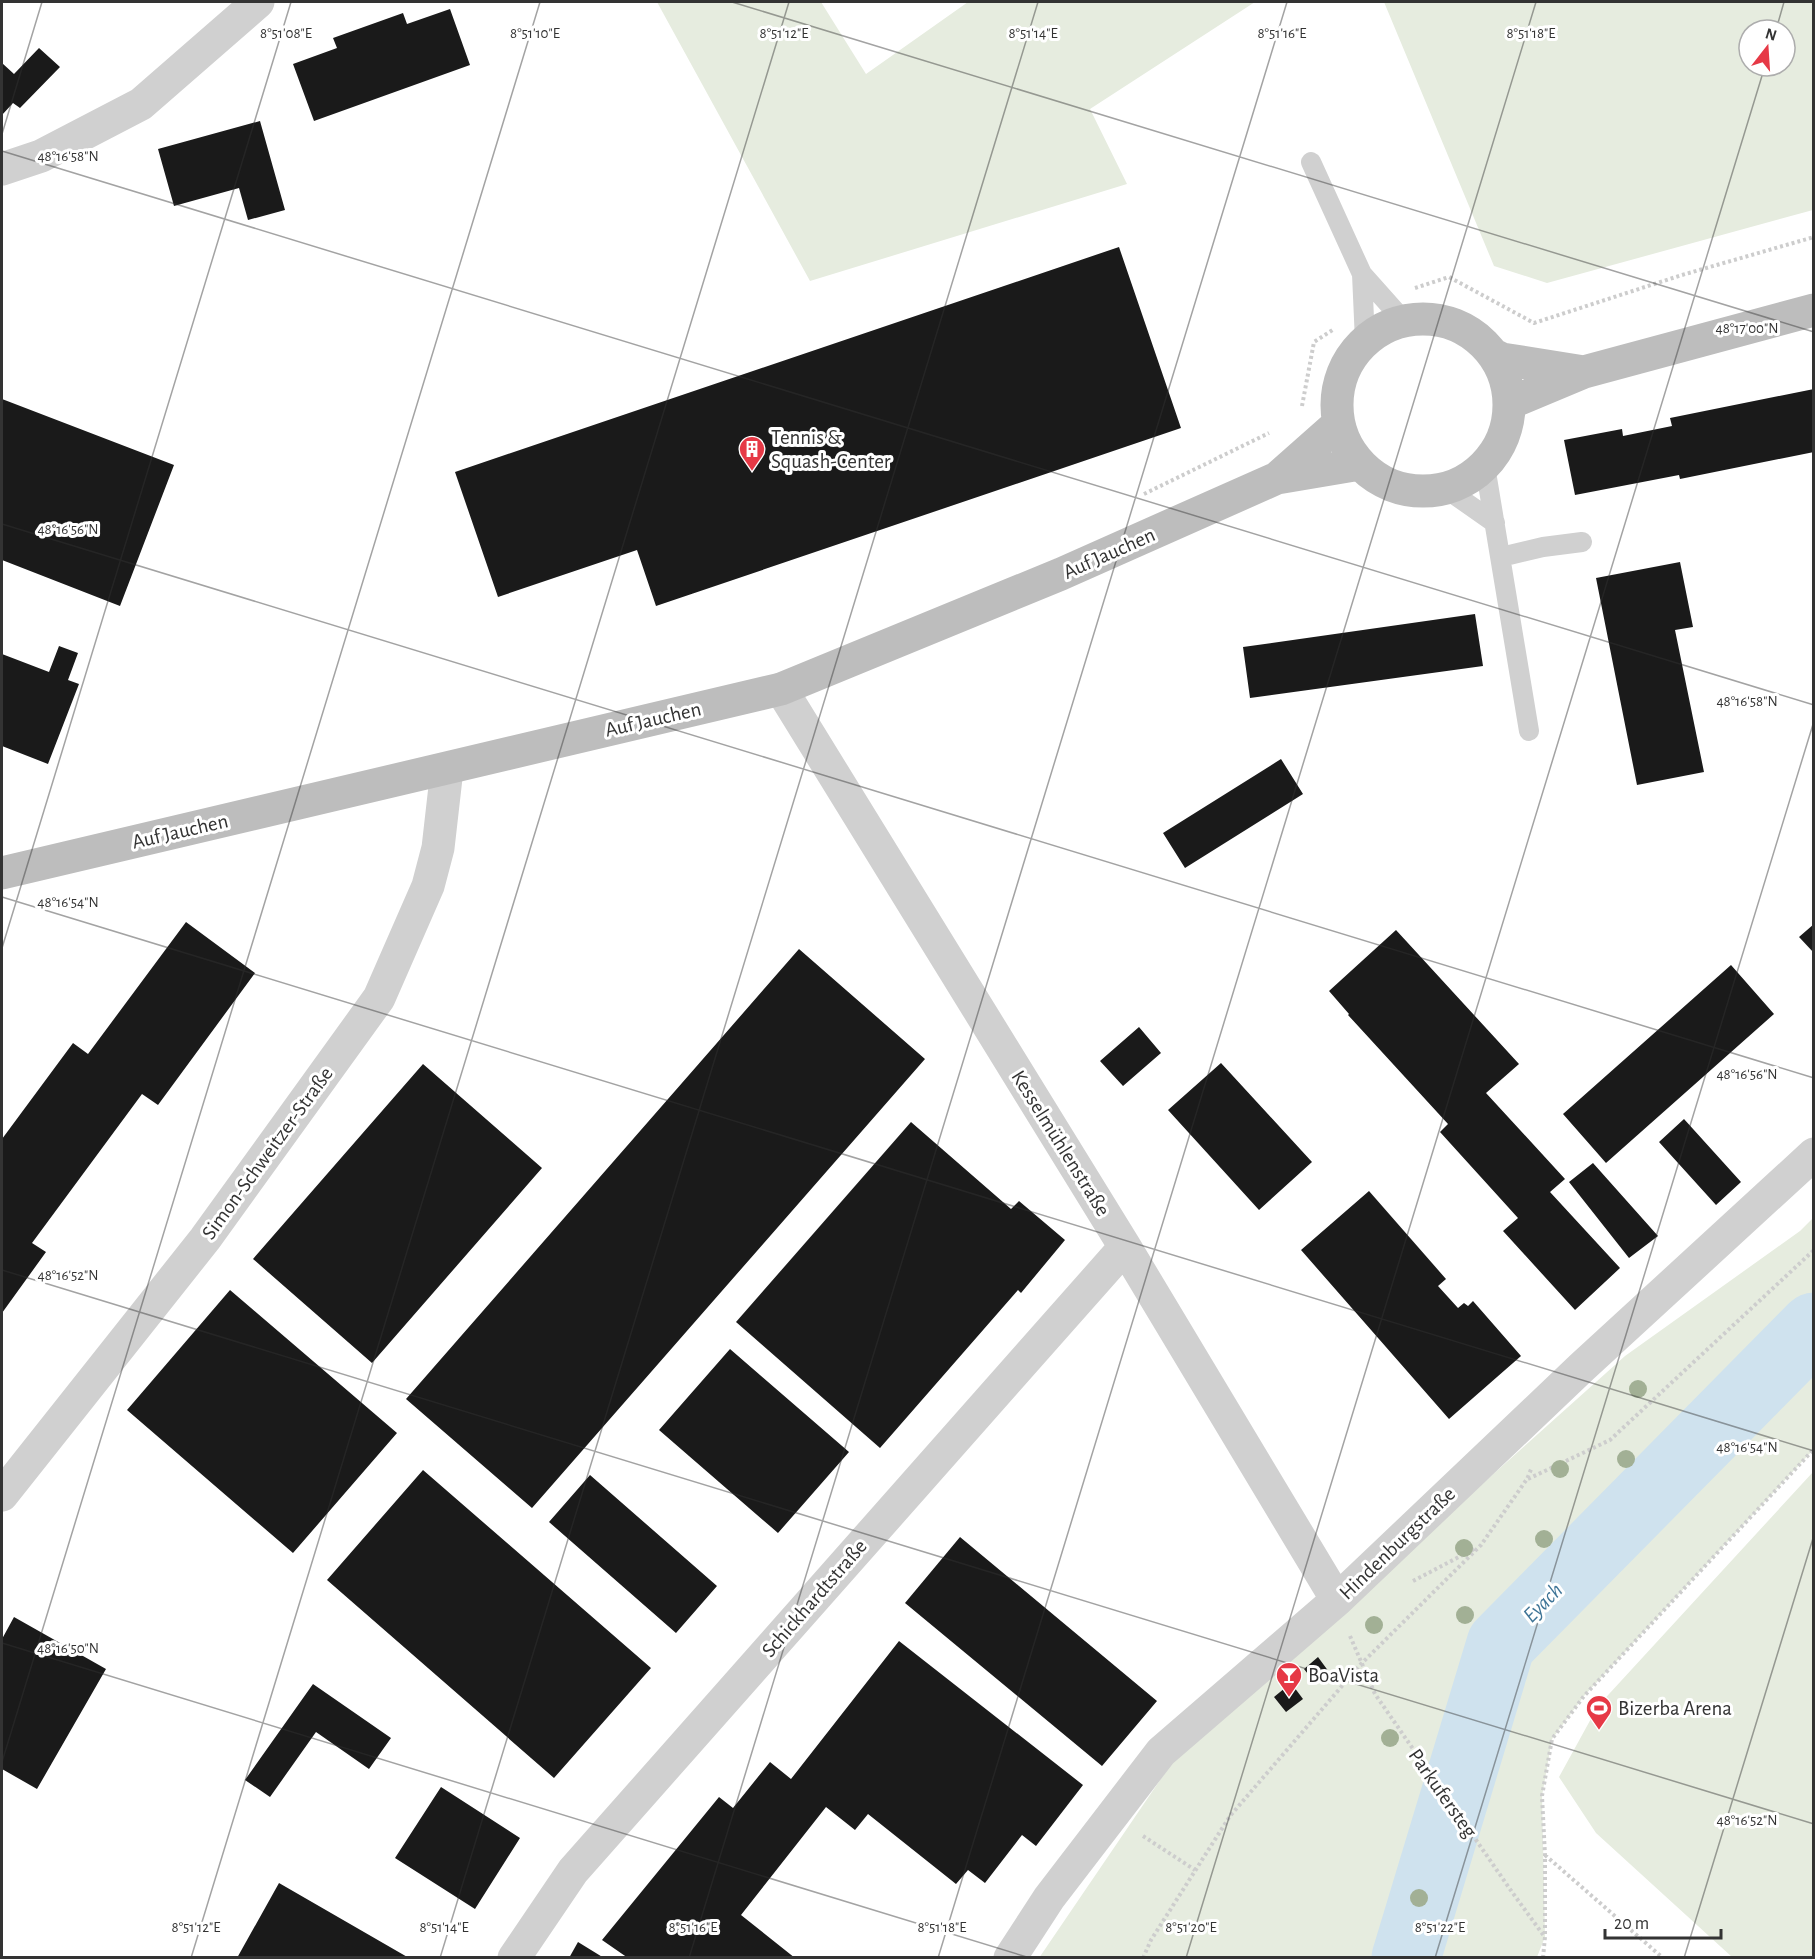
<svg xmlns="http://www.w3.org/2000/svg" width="1815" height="1959" viewBox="0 0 1815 1959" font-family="'Alegreya Sans',sans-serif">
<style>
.green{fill:#e6ecdf;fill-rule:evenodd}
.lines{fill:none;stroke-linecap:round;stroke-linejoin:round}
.river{stroke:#cfe2ee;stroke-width:69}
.building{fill:#1a1a1a}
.path{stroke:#cdcdcd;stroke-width:4;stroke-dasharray:3 3;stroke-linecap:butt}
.lane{stroke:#d0d0d0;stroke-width:20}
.street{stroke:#d0d0d0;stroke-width:33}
.secondary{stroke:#bdbdbd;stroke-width:33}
.tree{fill:#a2b095}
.ticks{fill:none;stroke:#333;stroke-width:1.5;stroke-opacity:0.45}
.labels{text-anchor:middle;stroke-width:6;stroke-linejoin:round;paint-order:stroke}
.poi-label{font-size:21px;fill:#333;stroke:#fff;text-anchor:start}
.street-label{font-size:21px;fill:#333;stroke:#fff}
.water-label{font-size:22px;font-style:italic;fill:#3f7597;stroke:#fff}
.ticks-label{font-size:15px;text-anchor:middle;fill:#333;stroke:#fff;stroke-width:6;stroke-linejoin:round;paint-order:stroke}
</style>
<rect width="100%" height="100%" fill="#fff"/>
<path class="green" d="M657,2H821L866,74L968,2H1255L1090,109L1127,184L810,281Z
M1384,2H1813V210L1547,283L1494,266ZM1749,30H1785V66H1749Z
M1813,1218V1450L1584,1696L1552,1739L1542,1796L1545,1937L1537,1957L1039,1958L1173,1761L1625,1356L1800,1231Z
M1813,1472V1957H1732L1596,1833L1559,1777L1598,1706Z"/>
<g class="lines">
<path class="river" d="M1406,1958L1501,1644L1814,1327"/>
</g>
<path class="building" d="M450,9L470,65L314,121L293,64L337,48L333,38L403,13L407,24Z
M39,48L60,67L20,108L13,103L2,115V63L14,74Z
M260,121L285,210L248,220L239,188L174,206L158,149Z
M1119,247L1181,428L656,606L637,550L498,597L455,472Z
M1814,389V452L1680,479L1679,475L1575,495L1564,440L1622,429L1623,436L1672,426L1670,418Z
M2,399L174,465L120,606L2,560Z
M1680,562L1693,627L1675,630L1704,772L1637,785L1596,578Z
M1475,614L1483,666L1250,698L1243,647Z
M59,646L78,653L68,680L79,684L48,764L2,746V654L49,672Z
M1281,759L1303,794L1185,868L1163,833Z
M186,922L255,973L158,1105L142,1094L32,1243L46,1252L2,1313V1139L73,1043L88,1054Z
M1814,924V953L1799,937Z
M1396,930L1519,1064L1486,1093L1565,1179L1550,1192L1620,1268L1575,1310L1503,1231L1518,1218L1440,1132L1448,1124L1348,1015L1349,1014L1329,991Z
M799,949L925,1059L532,1508L406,1399Z
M1731,965L1774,1014L1606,1163L1563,1114Z
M1139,1027L1161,1053L1123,1086L1100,1061Z
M1221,1063L1312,1162L1259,1210L1168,1110Z
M423,1064L542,1168L372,1363L253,1259Z
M1684,1119L1741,1182L1716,1205L1659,1142Z
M911,1122L1011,1209L1019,1201L1065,1240L1021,1293L1018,1290L880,1448L736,1322Z
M1593,1163L1658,1236L1629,1258L1569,1182Z
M1369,1191L1446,1279L1438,1286L1458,1308L1464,1303L1468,1306L1473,1301L1521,1356L1449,1419L1301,1250Z
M230,1290L397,1433L293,1553L127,1410Z
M730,1349L849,1452L778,1533L659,1430Z
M423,1470L651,1668L554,1778L327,1580Z
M590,1475L717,1586L676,1633L549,1522Z
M960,1537L1157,1701L1102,1766L905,1603Z
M14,1617L106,1669L37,1789L2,1769V1639Z
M899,1641L1083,1785L1036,1846L1022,1835L985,1883L968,1870L956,1884L868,1814L855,1830L826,1807L741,1915L795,1958H628L602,1940L719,1797L733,1808L770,1762L791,1779Z
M1318,1657L1329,1672L1315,1683L1304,1669Z
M1291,1683L1303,1699L1286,1712L1274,1697Z
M313,1684L391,1738L369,1769L316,1732L270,1797L245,1780Z
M441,1787L520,1838L475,1909L395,1858Z
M279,1883L409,1958H237Z
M578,1942L604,1958H569Z"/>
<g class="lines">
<path class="path" d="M1415,288L1449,277L1534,323L1682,275L1814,237
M1302,406L1314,342L1334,329
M1144,494L1269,433
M1528,1479L1610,1440L1814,1250
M1413,1581L1476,1548
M1350,1636L1375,1694L1512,1892L1544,1936
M1143,1836L1195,1870
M1545,1855L1663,1958
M1143,1958L1151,1940L1230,1816L1361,1664L1481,1545L1527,1479L1532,1467
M1543,1958L1545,1937V1855L1542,1796L1552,1739L1584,1696L1814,1449"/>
<path class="lane" d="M1311,162L1362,274L1403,320
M1362,274L1365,341
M1485,466L1529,731
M1445,488L1495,523
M1501,557L1543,547L1582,542"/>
<path class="street" d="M2,169L41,156L141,104L258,2
M781,689L1125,1247L1337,1600
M2,1495L205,1239L379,998L428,886L438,848L447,769
M514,1958L573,1871L1125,1247
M1010,1958L1049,1898L1161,1752L1337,1600L1582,1367L1814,1154"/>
<path class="secondary" d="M1337 405a86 86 0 1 1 172 0a86 86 0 1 1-172 0Z
M1494,355L1502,359L1584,372
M1510,403L1584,372L1814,310
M1277,478L1338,424
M2,873L781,689L1061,574L1277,478L1360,464"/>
</g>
<g class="tree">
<circle cx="1638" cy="1389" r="9"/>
<circle cx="1626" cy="1459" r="9"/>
<circle cx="1560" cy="1469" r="9"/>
<circle cx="1544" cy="1539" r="9"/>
<circle cx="1464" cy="1548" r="9"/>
<circle cx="1465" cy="1615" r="9"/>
<circle cx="1374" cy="1625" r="9"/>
<circle cx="1390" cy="1738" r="9"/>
<circle cx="1419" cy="1898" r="9"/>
</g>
<path class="ticks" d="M732,2L1814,332M1776,30L1784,2M2,134L42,2M2,151L1814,705M2,524L1814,1078M2,897L1814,1451M2,948L291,2M2,1270L1814,1824M2,1643L1030,1958M2,1762L540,2M191,1958L789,2M440,1958L1038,2M689,1958L1287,2M938,1958L1536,2M1186,1958L1765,66M1435,1958L1814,721M1684,1958L1814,1535"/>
<defs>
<g id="building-pin" transform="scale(1.35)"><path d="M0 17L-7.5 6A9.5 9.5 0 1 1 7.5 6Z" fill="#e63946" stroke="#fff"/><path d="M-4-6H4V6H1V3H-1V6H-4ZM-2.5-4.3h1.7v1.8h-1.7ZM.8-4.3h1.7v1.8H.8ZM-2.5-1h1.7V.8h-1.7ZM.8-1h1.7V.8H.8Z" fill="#fff"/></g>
<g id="bar-pin" transform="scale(1.35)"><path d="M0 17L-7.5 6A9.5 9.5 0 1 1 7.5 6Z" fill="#e63946" stroke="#fff"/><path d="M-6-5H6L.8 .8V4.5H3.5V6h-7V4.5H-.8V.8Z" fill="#fff"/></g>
<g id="stadium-pin" transform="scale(1.35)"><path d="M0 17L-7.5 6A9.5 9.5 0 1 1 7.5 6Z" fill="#e63946" stroke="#fff"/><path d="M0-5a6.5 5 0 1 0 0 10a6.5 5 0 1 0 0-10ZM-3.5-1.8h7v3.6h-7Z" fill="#fff"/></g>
</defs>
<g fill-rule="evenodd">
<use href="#building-pin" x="752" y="449"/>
<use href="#bar-pin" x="1289" y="1675"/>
<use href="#stadium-pin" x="1599" y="1708"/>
</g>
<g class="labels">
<g class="poi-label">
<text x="771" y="444">Tennis &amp;<tspan x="771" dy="24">Squash-Center</tspan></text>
<text x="1308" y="1682">BoaVista</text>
<text x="1618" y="1715">Bizerba Arena</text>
</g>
<g class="street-label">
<text transform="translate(1109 553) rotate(-24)" y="7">Auf Jauchen</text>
<text transform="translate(653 719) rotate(-13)" y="7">Auf Jauchen</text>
<text transform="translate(180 831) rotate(-13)" y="7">Auf Jauchen</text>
<text transform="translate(1061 1143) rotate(58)" y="7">Kesselmühlenstraße</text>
<text transform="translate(267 1153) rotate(-54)" y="7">Simon-Schweitzer-Straße</text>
<text transform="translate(1397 1543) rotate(-44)" y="7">Hindenburgstraße</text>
<text transform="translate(814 1598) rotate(-49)" y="7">Schickhardtstraße</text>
<text transform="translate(1443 1793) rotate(55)" y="7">Parkufersteg</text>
</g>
<g class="water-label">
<text transform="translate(1542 1602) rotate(-45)" y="8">Eyach</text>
</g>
</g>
<g class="ticks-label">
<text x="286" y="38">8°51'08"E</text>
<text x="535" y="38">8°51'10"E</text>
<text x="784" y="38">8°51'12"E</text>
<text x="1033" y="38">8°51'14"E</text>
<text x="1282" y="38">8°51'16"E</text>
<text x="1531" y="38">8°51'18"E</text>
<text x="68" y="161">48°16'58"N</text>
<text x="1747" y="333">48°17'00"N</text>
<text x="68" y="534">48°16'56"N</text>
<text x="1747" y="706">48°16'58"N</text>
<text x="68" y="907">48°16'54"N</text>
<text x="1747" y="1079">48°16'56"N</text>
<text x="68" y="1280">48°16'52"N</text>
<text x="1747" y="1452">48°16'54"N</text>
<text x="68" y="1653">48°16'50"N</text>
<text x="1747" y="1825">48°16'52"N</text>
<text x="196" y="1932">8°51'12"E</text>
<text x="444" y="1932">8°51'14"E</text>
<text x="693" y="1932">8°51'16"E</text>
<text x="942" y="1932">8°51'18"E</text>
<text x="1191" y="1932">8°51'20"E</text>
<text x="1440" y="1932">8°51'22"E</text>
</g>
<rect width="1815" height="1959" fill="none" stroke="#333333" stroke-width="6"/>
<g transform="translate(1767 48) rotate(17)"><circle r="28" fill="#ffffff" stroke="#adadad" stroke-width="1.5"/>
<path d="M0-4.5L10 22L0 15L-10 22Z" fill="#e63946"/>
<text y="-9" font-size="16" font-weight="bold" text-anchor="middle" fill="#333333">N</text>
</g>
<path d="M1605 1929v9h116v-9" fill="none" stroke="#333333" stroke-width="3"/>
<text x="1614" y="1929" font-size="18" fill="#333333" stroke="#ffffff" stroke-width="4.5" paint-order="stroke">20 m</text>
</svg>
